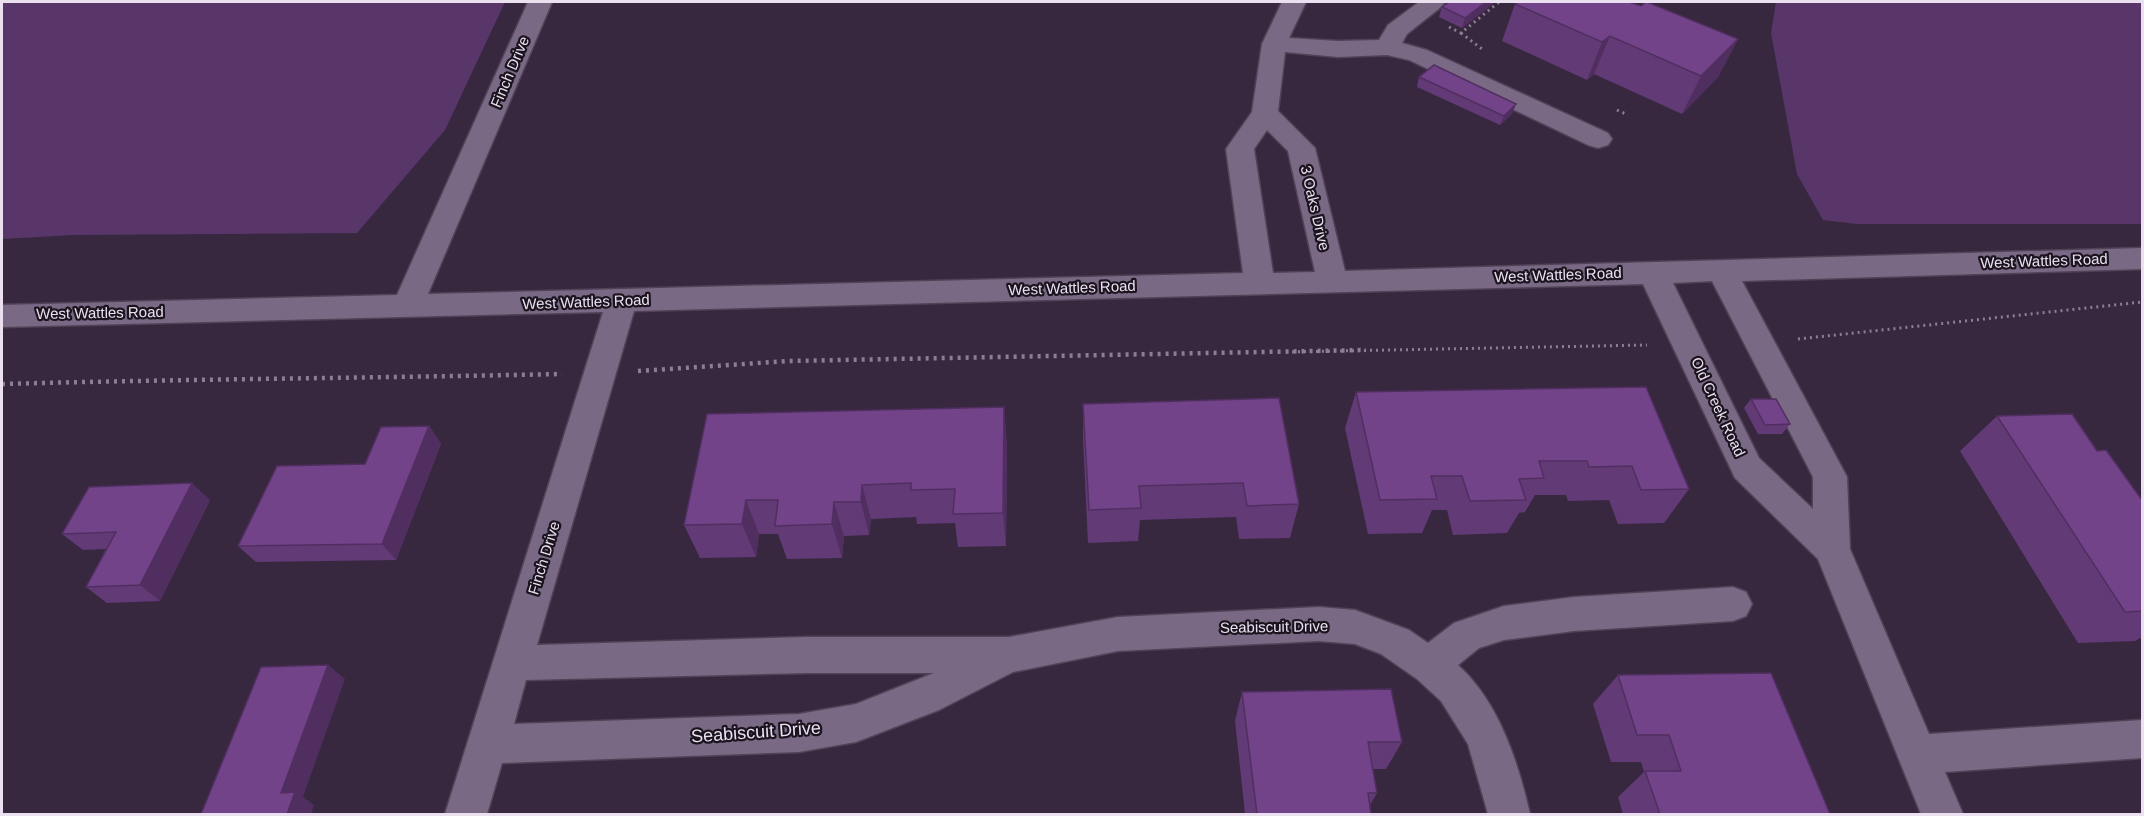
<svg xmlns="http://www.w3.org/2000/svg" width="2144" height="816" viewBox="0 0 2144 816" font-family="Arial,sans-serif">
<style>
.green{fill:#583669}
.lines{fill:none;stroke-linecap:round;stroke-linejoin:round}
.minor-casing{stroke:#504356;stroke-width:3}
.path-far1{stroke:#8b7f93;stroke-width:3;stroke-dasharray:2 4;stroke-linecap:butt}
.path{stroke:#8b7f93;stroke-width:4.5;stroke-dasharray:3 5;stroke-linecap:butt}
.minor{fill:#7a6984;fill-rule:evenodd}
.wall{fill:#623a76}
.shaded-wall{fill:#502f60}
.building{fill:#724389;stroke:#502f60;stroke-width:1.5}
.labels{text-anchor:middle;stroke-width:4.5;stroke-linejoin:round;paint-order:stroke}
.street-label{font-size:15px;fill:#eae0f0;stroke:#1b141f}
.near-street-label{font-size:18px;fill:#eae0f0;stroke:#1b141f}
</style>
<rect width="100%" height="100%" fill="#372840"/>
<path class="green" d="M2,2H505L445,130L357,233L73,235L2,239Z
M1776,2H2142V224H1857L1823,220L1797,174L1771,33Z"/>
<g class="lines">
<g class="minor-casing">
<path id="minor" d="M528,2H552L428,294L1243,273L1226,149L1252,112L1262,44L1282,2H1306L1289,38L1338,41L1379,40L1388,25L1419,2H1445L1441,7L1407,34L1402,43L1427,50L1608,133L1612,139L1608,145L1598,148L1588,145L1409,60L1387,55L1338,57L1285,52L1278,111L1315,148L1345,271L2142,248V269L1742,281L1847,477L1850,549L1929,734L2142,720V758L1945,772L1963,814H1921L1818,559L1735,478L1643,284L634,311L537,645L807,637H1009L1118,617L1319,607L1355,610L1409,630L1428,643L1454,623L1504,606L1574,597L1733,587L1746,592L1752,604L1746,616L1733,621L1574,631L1504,640L1479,648L1458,665C1499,702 1518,762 1530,814H1488L1468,744L1441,701L1417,679L1381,654L1355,644L1319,641L1118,651L1013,672L939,710L856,742L799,752L502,763L487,814H445L603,312L2,327V305L397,295ZM1267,130L1288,151L1315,272L1273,273L1254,149ZM1712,281L1813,477V509L1759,458L1673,283ZM807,673H934L856,704L799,714L514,724L526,680Z"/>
</g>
<path class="path-far1" d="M1449,27L1461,33L1499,2
M1461,33L1482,49
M1617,110L1628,115
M1798,339L2142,302
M1286,352L1647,345"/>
<path class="path" d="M638,371L789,361L1366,350
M2,384C189,379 375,378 562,374"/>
<use href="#minor" class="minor"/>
</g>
<path class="wall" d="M1449,2H1495L1462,28L1439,17L1442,7Z
M1515,4L1641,6L1738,39L1718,77L1682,114L1594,74L1587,80L1502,41Z
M1419,77L1512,114L1500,125L1417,87Z
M1646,387L1689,489L1664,523L1618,524L1609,500L1568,501L1566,495H1535L1525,512L1519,513L1507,533L1453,535L1447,510H1432L1422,533L1368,534L1345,428L1356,392Z
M1751,399L1790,424L1782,434H1758L1744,408Z
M1083,404L1299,504L1290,538L1239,539L1236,517L1140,520L1138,541L1088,543L1083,439Z
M707,414L1007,443L1006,546L958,547L955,523L917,524L916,517L871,519L869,535L844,536L842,558L787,559L778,534H759L756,557L700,558L684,525Z
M1997,416L2097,451L2142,500V637L2135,641L2078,643L1960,451Z
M429,426L441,444L396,560L256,562L238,546L365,464Z
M210,500L160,601L107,603L86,587L106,549L83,550L62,534Z
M1618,675L1830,814H1623L1618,797L1644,772L1641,762H1611L1593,704Z
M1242,692L1402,742L1386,769H1373L1377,793L1370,805L1371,814H1245L1235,721Z"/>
<path class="shaded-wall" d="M1486,2H1495L1462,28L1465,18Z
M1610,36L1594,74L1587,80L1602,42Z
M1738,39L1718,77L1682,114L1701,76Z
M1516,104L1512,114L1500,125L1504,116Z
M1004,407L1007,443L1006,546L1003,513Z
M429,426L441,444L396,560L382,544Z
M192,483L210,500L160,601L140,585Z
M862,485L871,519L869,535L861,502Z
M746,500L759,534L756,557L742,524Z
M834,502L844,536L842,558L832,524Z
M328,665L345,679L303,797L314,805L311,814H287L281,793Z"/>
<path class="building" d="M1449,2H1486L1465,18L1442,7Z
M1518,2H1629L1641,6L1646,2H1647L1738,39L1701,76L1610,36L1602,42L1515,4Z
M1434,65L1516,104L1504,116L1419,77Z
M1646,387L1689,489L1641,490L1632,466L1589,467L1587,461H1539L1544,478L1519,479L1526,500L1470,501L1462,476H1431L1437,499L1380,500L1356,392Z
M1279,398L1299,504L1247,506L1243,483L1139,486L1141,508L1089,510L1083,404Z
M1751,399H1776L1790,424L1765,425Z
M1004,407L1003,513L953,514L955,489L911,490V483L862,485L861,502H834L832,524L775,526L778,500H746L742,524L684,525L707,414Z
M2072,414L2097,451L2106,450L2142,500V611L2125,612L1997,416Z
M429,426L382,544L238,546L277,466L365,464L381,427Z
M192,483L140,585L86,587L116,532L62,534L89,487Z
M328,665L281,793L295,792L287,814H201L261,667Z
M1771,673L1830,814H1660L1645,771H1681L1669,735H1637L1618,675Z
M1391,689L1402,742H1368L1377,793H1368L1371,814H1257L1242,692Z"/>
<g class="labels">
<g class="street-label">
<text transform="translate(510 72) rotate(-67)" y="5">Finch Drive</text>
<text transform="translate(1315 208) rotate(77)" y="5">3 Oaks Drive</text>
<text transform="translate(2044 261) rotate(-2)" y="5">West Wattles Road</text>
<text transform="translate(1558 275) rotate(-2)" y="5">West Wattles Road</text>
<text transform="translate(1072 288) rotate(-2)" y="5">West Wattles Road</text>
<text transform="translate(586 302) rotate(-2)" y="5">West Wattles Road</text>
<text transform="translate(100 313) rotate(-1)" y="5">West Wattles Road</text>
<text transform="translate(1718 407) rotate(65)" y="5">Old Creek Road</text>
<text transform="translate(544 558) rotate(-73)" y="5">Finch Drive</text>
<text transform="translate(1274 627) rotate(-1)" y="5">Seabiscuit Drive</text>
</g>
<g class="near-street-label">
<text transform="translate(756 732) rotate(-4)" y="6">Seabiscuit Drive</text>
</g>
</g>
<rect width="2144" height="816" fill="none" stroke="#eae0f0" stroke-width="6"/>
</svg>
